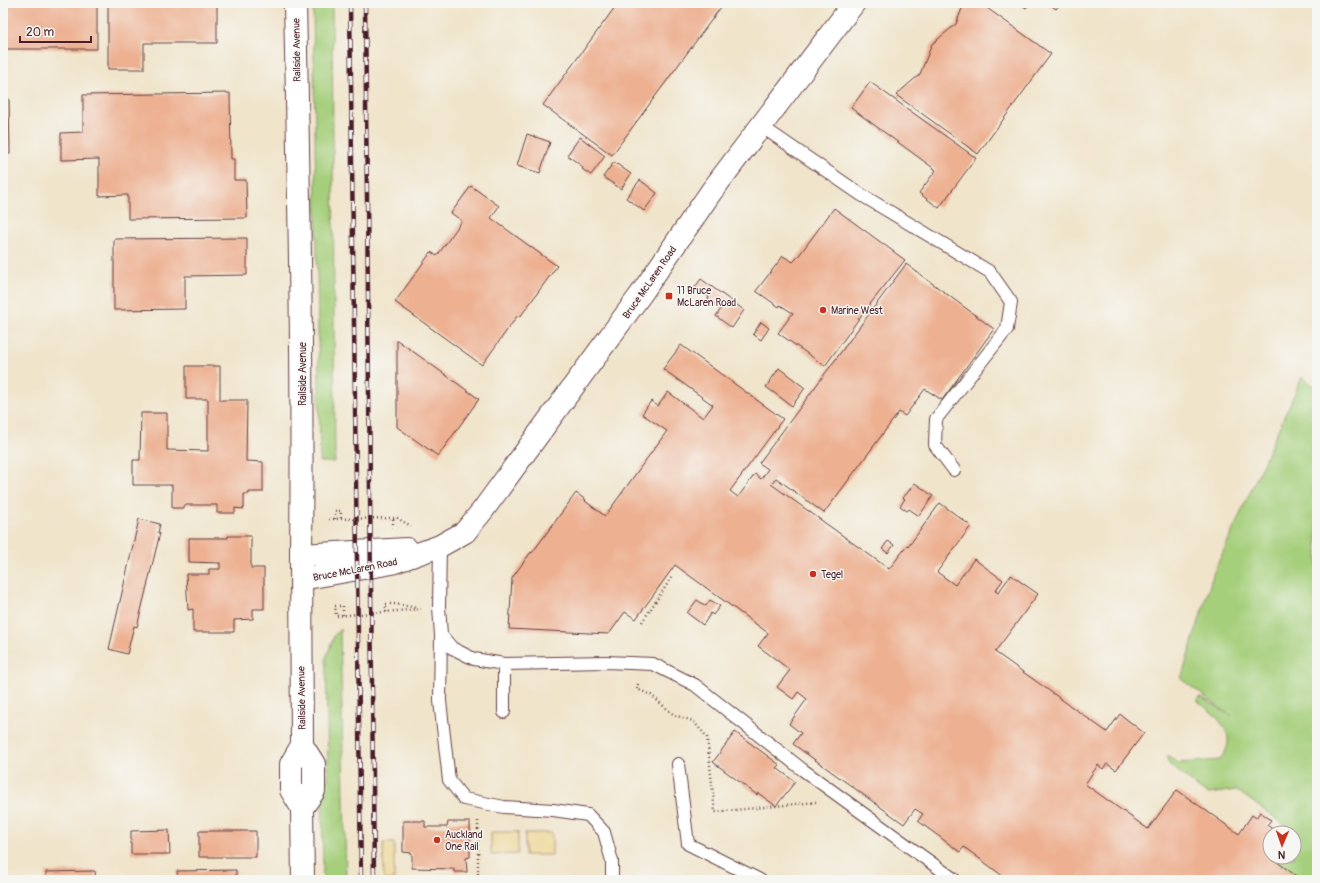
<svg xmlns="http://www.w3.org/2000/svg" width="1320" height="883" viewBox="0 0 1320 883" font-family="Pangolin,sans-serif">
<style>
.green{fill:#a6cf7b;stroke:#787753}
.sand{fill:#eeda9e;stroke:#9c7c64}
.building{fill:#edb091}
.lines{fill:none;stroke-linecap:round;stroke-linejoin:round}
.lane-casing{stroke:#633d43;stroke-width:14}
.street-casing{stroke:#633d43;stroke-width:24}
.secondary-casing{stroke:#633d43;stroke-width:24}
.path{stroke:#633d43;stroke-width:2.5;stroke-dasharray:1 3;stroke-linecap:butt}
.lane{stroke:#fff;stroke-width:12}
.street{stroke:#fff;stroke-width:22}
.secondary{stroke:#fff;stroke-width:22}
.rail-casing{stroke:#4a1f2b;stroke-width:4.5}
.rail{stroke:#f6f6f2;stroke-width:3;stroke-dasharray:9;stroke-linecap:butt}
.poi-dot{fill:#c8321e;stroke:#f6f6f2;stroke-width:1.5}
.labels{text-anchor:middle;stroke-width:3;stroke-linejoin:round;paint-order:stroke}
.street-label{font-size:10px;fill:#4a1f2b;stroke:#f6f6f2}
.poi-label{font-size:10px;fill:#4a1f2b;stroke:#f6f6f2;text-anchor:start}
</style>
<rect width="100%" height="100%" fill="#f6f6f2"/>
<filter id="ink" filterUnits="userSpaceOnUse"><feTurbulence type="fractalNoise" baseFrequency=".025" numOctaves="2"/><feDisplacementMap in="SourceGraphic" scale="8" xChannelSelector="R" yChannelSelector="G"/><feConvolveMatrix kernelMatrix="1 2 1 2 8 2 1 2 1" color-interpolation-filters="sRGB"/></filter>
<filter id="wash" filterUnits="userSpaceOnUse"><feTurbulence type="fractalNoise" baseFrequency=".012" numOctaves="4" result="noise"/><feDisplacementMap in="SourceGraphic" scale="16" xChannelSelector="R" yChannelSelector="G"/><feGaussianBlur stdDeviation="0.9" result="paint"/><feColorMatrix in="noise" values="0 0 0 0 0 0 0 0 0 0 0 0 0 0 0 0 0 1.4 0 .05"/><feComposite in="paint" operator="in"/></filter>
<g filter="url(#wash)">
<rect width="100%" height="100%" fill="#f0e4ca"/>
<path class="green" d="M313,3H332L335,462H320Z
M1302,377L1317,388V880H1302L1273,859L1274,857H1294V833H1290L1292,830L1236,790L1209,794L1201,790L1168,763L1167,756L1178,763L1220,760C1241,734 1217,717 1198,701V698L1201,697L1231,716L1181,679L1214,572Z
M340,629L346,880H323L322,781L328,780L326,658L334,636Z"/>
<path class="sand" d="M491,832H518V854L491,855Z
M525,833H552V855H525Z
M383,843H394V880H384Z"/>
<g id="blocks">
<path class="building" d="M3,3H97V49H3Z
M108,3H217V43H144V69H108Z
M618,3H724L612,155L543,105Z
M964,3H980L1051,54L978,154L896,95L920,74L932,44L956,24Z
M1019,3H1030L1026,8Z
M1048,3H1061L1056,9Z
M870,82L976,158L939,208L919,193L936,170L851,108Z
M230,93L231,159H234V180H246L247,218L128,219V195L99,196V159L61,160V133L83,132V95Z
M3,99H9L10,154H3Z
M527,134L550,142L540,173L517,166Z
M580,137L605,156L591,175L582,169L583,167L567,155Z
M614,162L631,174L621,189L603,177Z
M640,180L657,193L644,211L626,198Z
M471,186L499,206L491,218L557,266L520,317L518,315L482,365L395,302L431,252L437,256L462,221L451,213Z
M834,208L905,260L863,313L825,366L778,333L793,313L780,305L779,307L756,291L783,256L793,262L797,258Z
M247,238V275L185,276V309L114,310V239Z
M906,264L994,329L942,400L925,389L905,416L899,412L824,513L776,478L771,484L889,569L907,546L908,547L940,503L971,526L937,572L955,585L974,559L1003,580L995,591L998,593L1011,575L1038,594L995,652L1107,732L1120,714L1144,733L1116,770L1107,764L1103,769L1098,765L1085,784L1148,829L1177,790L1239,834L1252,815L1256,818L1260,812L1271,820L1267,825L1278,833H1270V857H1274L1273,859L1302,880H1008L964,847L960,852L918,821L923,814L915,809L904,824L793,744L801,733L789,724L807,699L798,692L793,699L777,687L790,670L758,646L768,633L675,565L636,619L625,612L609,634L509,629L512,578L531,552L532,553L576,493L586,500L585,501L605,516L667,431L642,414L651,401L658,406L668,392L703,418L713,405L663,369L681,345L783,419L730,491L738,497L755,474L761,479L768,469L759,463Z
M701,279L744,310L732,328L716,316L721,309L708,299L709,297L695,287Z
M761,322L769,328L761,340L753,334Z
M397,340L479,399L438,456L397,427Z
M186,366H220V400H247L246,461L263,462V492H249V494H244V509L235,508V513H217V505H184V508H172V485H133V460H140L141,413H167V450L208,451V399H186Z
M779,368L805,388L792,406L766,387Z
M915,483L933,496L919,516L909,509L907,511L900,506L905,499L903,498Z
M139,519L160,524L158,533H160L137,627L134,626L127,654L109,649Z
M228,536H251V568H264V609H253V619L234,620V632H193V609L188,610L186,574H209V569H220V563L189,562V538H228Z
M888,541L894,545L888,553L882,549Z
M697,600L706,606L710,600L720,606L713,615L711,613L703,625L687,613Z
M735,732L780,765L777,768L795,782L776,806L758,793L757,795L713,762Z
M403,821H425V827H447L448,822H470V857L466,858L467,872H454V869L412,868V853L403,852Z
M169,830L170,854H131V831Z
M199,831H256V857H199Z
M236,870V880H178L177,871Z
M95,871L96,880H46V872Z"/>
</g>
</g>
<g filter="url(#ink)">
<use href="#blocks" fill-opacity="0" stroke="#633d43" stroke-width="1"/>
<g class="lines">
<g class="lane-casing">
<path id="lane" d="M761,126L860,194L990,272L1011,302L1007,329L936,419L935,445L954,470
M440,546L439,607L441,635L452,648L474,659L504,664L606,662L653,664L695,685L803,770L955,880
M441,635L440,701L449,780L464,799L504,807L553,810L588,815L604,832L612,861V880
M504,712V664
M678,764L688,844L760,880"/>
</g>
<g class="street-casing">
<path id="street" d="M295,3C299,187 303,371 301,555"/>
</g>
<g class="secondary-casing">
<path id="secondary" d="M301,579L392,563L440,546L465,532L483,510L641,294L711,192L854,3
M302,745L314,764V791L302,808
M303,880L302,808L291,790V764L302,745L301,555L407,549"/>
</g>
<path class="path" d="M329,519L397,518L411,526
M335,519V511H341V519
M391,526H393V518
M386,612V604H396L417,608
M343,615V606H335L336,616L421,609
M642,622L672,577
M638,684L637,689L651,695L674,715L693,721L707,737L715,812L816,802
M478,821V880"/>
<use href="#lane" class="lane"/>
<use href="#street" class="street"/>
<use href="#secondary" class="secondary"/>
<g class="rail-casing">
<path id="rail" d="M350,3L361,880
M365,3L374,880"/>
</g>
<use href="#rail" class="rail"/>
</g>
</g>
<g class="poi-dot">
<rect x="665" y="292" width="8" height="8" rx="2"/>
<circle cx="823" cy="310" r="4"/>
<circle cx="813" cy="574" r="4"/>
<circle cx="437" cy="840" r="4"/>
</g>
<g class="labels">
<g class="street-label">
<text transform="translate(296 50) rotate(-91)" y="4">Railside Avenue</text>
<text transform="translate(649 282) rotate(-55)" y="4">Bruce McLaren Road</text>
<text transform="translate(302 374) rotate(-90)" y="4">Railside Avenue</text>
<text transform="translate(355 569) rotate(-11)" y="4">Bruce McLaren Road</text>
<text transform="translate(301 698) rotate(-91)" y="4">Railside Avenue</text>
</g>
<g class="poi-label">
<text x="677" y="294">11 Bruce<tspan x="677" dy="12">McLaren Road</tspan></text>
<text x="831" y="314">Marine West</text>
<text x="821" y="578">Tegel</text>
<text x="445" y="838">Auckland<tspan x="445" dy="12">One Rail</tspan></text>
</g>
</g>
<rect width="1320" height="883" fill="none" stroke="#f6f6f2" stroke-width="16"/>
<g transform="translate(1282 845) rotate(182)"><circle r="19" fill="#f6f6f2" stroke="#b1a0a2"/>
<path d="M0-3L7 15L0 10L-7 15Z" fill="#c8321e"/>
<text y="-6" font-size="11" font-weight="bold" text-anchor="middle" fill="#4a1f2b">N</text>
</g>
<path d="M20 36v6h71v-6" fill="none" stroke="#4a1f2b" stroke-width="2"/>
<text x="26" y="36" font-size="12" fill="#4a1f2b" stroke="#f6f6f2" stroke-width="3" paint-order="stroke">20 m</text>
</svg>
